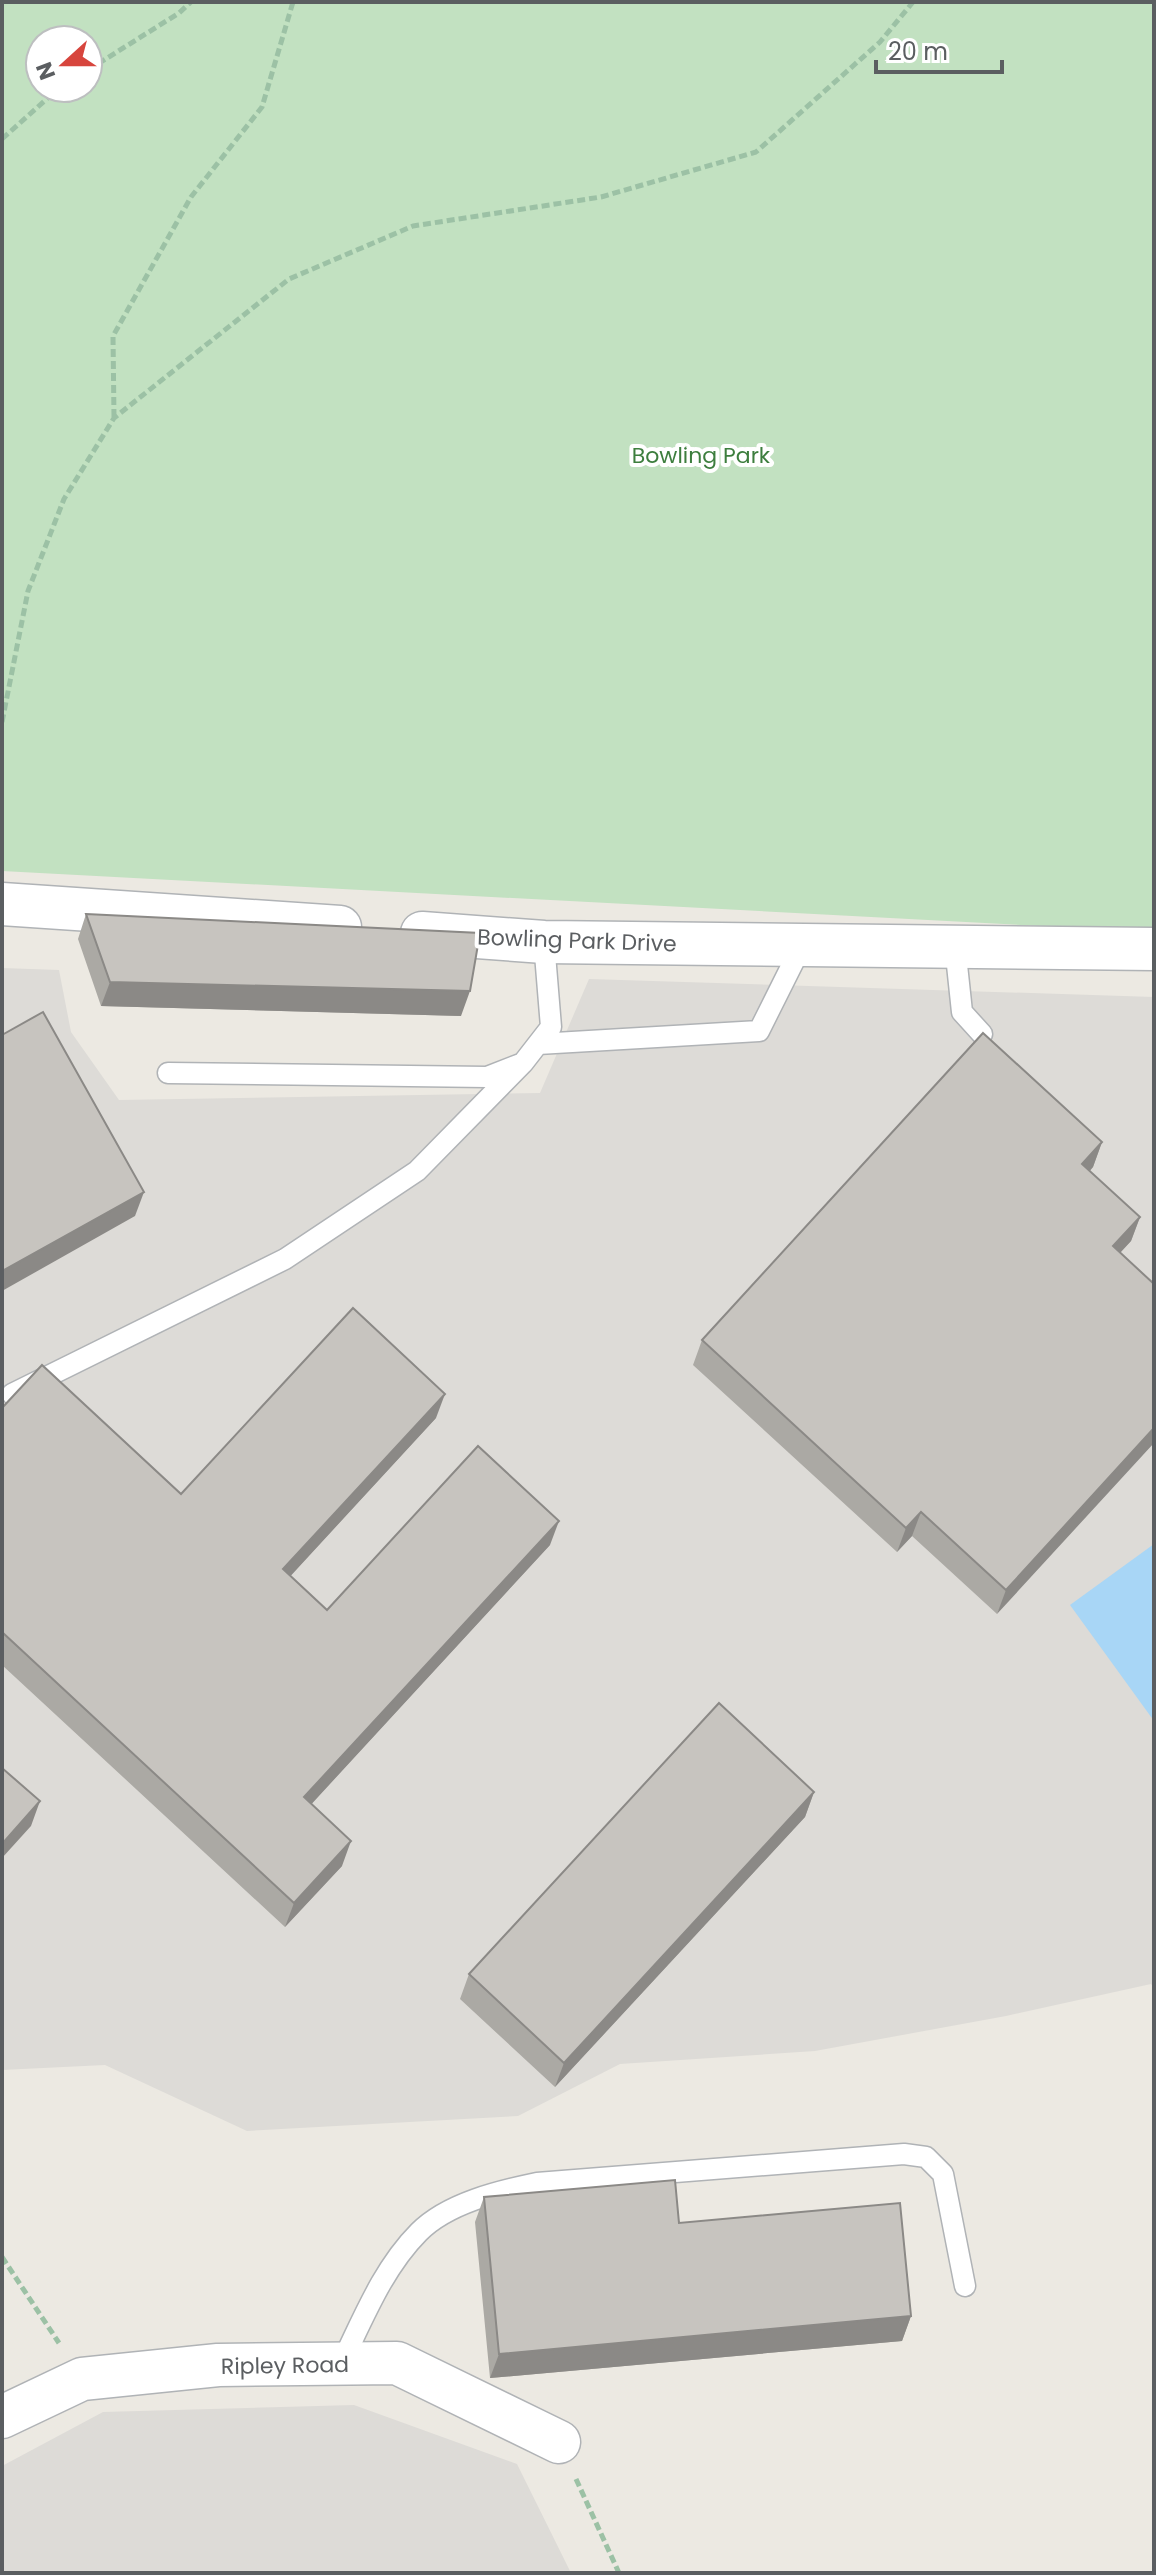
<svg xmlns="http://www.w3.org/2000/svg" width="1156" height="2575" viewBox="0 0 1156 2575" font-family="Poppins,sans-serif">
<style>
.industrial{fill:#dddbd7}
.green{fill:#c2e1c1;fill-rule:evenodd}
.water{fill:#a8d6f6}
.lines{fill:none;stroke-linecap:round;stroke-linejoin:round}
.service-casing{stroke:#b0b3b6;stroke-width:23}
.minor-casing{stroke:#b0b3b6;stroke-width:45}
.path{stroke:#9cc1a5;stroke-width:5;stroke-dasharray:8 4;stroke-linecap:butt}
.service{stroke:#fff;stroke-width:20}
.minor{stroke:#fff;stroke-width:42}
.wall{fill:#aba9a4}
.shaded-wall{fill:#8b8986}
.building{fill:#c7c4bf;stroke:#8b8986;stroke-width:2}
.labels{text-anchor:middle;stroke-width:8;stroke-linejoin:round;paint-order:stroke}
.park-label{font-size:22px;fill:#3d7e3e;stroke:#fff}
.street-label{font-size:22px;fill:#5b5e61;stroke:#fff}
</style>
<rect width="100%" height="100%" fill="#ece9e2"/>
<path class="industrial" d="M2,968L59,970L71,1032L119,1100L540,1093L589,979L1154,997V1988L1151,1984L1006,2016L815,2051L620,2064L518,2116L247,2131L105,2065L2,2070Z
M354,2405L517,2464L571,2573H2V2466L103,2412Z"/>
<path class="green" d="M2,2H1154V932L2,871ZM40,40H88V88H40Z"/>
<path class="water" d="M1154,1544V1721L1070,1605Z"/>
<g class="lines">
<g class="service-casing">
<path id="service" d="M955,946L962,1012L982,1034
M538,1044L759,1031L802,945
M168,1073L487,1077L523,1063L551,1027L544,942
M12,1394L285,1259L417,1171L523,1063
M341,2364C363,2319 383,2268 419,2232C448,2203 499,2191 537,2183L904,2154L926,2157L943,2174L965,2286"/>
</g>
<g class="minor-casing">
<path id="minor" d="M2,904L340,927
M422,933L544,942L1154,949
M2,2417L82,2379L218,2365L397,2363L559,2442"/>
</g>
<path class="path" d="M88,70L179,13L191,2
M2,139L59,88
M114,417L113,336L191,197L262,107L293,2
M2,722L28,591L64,499L114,418L289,279L413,226L601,197L756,152L880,42L913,2
M2,2257L59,2343
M576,2479L619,2573"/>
<use href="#service" class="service"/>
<use href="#minor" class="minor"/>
</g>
<path class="wall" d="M86,914L461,1016L101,1006L78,939Z
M1102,1142L1093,1167L1090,1171L1140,1217L1131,1241L1120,1253L1154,1284L997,1614L912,1536L897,1552L693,1365L702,1340Z
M2,1408L181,1494L436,1418L290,1576L327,1610L550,1545L311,1804L342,1866L285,1927L2,1665Z
M814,1792L805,1817L555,2087L460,1999L469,1974Z
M484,2197L679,2223L911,2316L902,2341L490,2378L475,2222Z"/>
<path class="shaded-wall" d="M110,982L470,991L461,1016L101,1006Z
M1102,1142L1093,1167L1073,1189L1082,1164Z
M144,1192L135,1216L2,1291V1271Z
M1140,1217L1131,1241L1104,1270L1113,1246Z
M445,1394L436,1418L274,1594L283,1569Z
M1154,1428V1443L997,1614L1006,1590Z
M921,1512L912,1536L897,1552L906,1528Z
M559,1521L550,1545L295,1822L304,1797Z
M814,1792L805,1817L555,2087L564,2063Z
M40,1801L31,1826L2,1858V1844Z
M351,1841L342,1866L285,1927L294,1903Z
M911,2316L902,2341L490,2378L499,2354Z"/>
<path class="building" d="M86,914L480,933L470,991L110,982Z
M43,1012L144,1192L2,1271V1035Z
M983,1033L1102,1142L1082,1164L1140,1217L1113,1246L1154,1284V1428L1006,1590L921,1512L906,1528L702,1340Z
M353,1308L445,1394L283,1569L327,1610L478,1446L559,1521L304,1797L351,1841L294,1903L2,1632V1408L42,1365L181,1494Z
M719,1703L814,1792L564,2063L469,1974Z
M2,1768L40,1801L2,1844Z
M675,2180L679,2223L900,2203L911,2316L499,2354L484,2197Z"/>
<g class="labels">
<g class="park-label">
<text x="701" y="463">Bowling Park</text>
</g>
<g class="street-label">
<text transform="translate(577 940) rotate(2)" y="8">Bowling Park Drive</text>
<text transform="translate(285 2365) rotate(-1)" y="8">Ripley Road</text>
</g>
</g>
<rect width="1156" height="2575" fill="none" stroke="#5b5e61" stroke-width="8"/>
<g transform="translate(64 64) rotate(249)"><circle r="38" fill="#ffffff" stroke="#bdbfc0" stroke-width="2"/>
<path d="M0-6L14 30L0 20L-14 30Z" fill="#d7453d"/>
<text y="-12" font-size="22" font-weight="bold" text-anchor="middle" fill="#5b5e61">N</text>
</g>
<path d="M876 60v12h126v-12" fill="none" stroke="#5b5e61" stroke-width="4"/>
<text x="888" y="60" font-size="24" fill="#5b5e61" stroke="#ffffff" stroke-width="6" paint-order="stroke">20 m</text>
</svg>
